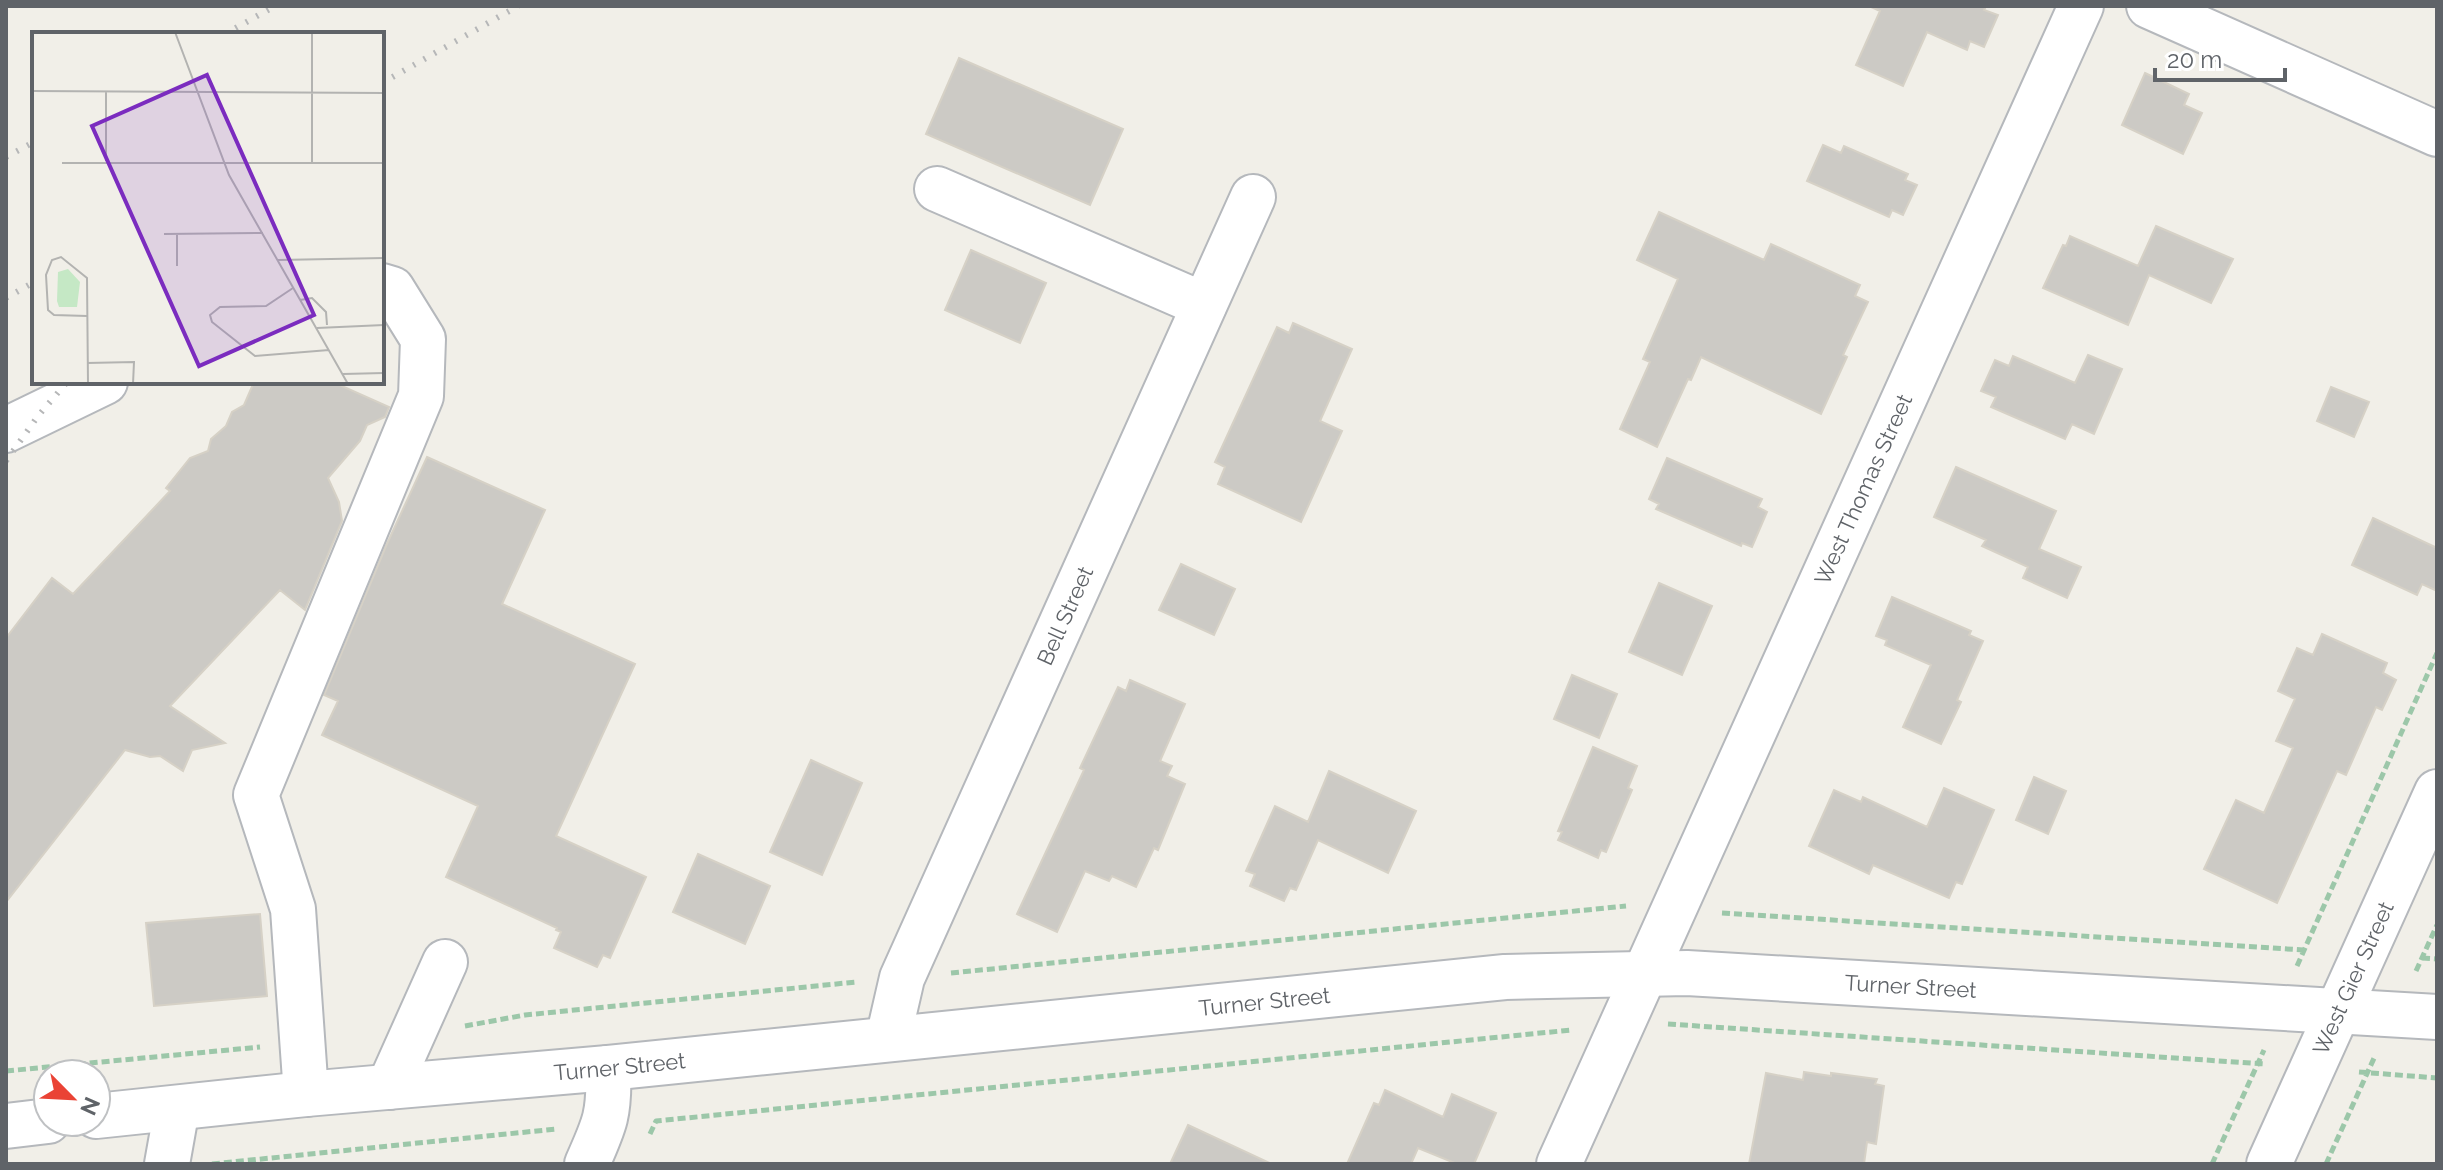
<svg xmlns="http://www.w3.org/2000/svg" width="2443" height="1170" viewBox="0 0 2443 1170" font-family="Raleway,sans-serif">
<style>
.building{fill:#cccac5;stroke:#d6d1c6;stroke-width:2}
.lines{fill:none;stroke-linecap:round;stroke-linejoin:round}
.minor-casing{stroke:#b5b8bc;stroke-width:48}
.path{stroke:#9cc7a9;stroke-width:5;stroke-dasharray:8 4;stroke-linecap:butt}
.minor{stroke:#fff;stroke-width:44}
.rail{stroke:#b6b7b8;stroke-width:6;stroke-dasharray:2 10;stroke-linecap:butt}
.labels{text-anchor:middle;stroke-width:6;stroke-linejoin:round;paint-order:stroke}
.street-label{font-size:22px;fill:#5f6368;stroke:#fff}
.inset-road{fill:none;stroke:#b3b3b1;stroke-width:2}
.view{fill:#7b2cbf;fill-opacity:0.15;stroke:#7b2cbf;stroke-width:4}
.inset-edge{fill:none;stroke:#5f6368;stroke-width:4}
</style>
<rect width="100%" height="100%" fill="#f1efe8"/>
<path class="building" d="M1869,6H1986L1984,10L1998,15L1984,47L1970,41L1967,50L1927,32L1903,86L1856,65L1880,11Z
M959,58L1123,129L1090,205L926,134Z
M2145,73L2189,94L2184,105L2202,113L2183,154L2122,125Z
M1823,145L1841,153L1844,146L1908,174L1905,180L1917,185L1903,215L1892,210L1889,217L1807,181Z
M1659,212L1764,260L1771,244L1860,285L1855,296L1868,302L1843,355L1847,357L1821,414L1701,357L1691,380L1688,379L1657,447L1620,429L1650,362L1643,359L1678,279L1637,260Z
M2156,226L2233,259L2211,303L2149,275L2128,325L2043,288L2063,245L2066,246L2070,236L2138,266Z
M971,250L1046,283L1020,343L945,310Z
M1293,323L1352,349L1320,421L1342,431L1301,522L1218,484L1225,467L1215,462L1277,327L1289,333Z
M2088,355L2122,369L2094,434L2072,424L2065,439L1991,407L1996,397L1981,391L1995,360L2009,366L2013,356L2075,383Z
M254,382H333L389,407L385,417L367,425L360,441L328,478L339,502L342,521L305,610L280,590L170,706L225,743L192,750L183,771L160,756L150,757L125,750L6,902V638L52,578L73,594L170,491L166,488L190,458L208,451L211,439L226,426L232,412L244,405Z
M2331,387L2369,402L2354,437L2317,421Z
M427,457L545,510L502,604L635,664L556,836L646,877L610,958L603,955L597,967L554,948L561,932L556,930L557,928L446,877L478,806L322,735L338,701L324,695L386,546Z
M1667,458L1762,499L1758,507L1767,512L1752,547L1742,543L1741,546L1656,509L1659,504L1649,499Z
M1956,467L2056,511L2039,549L2081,567L2067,598L2023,578L2028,567L1982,546L1986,540L1934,517Z
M2373,518L2437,548V591L2422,584L2417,595L2352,565Z
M1181,564L1235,589L1214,635L1159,610Z
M1659,583L1712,606L1682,675L1629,652Z
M1892,597L1971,631L1969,635L1983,641L1957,700L1961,702L1941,744L1903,727L1931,665L1885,645L1887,640L1876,636Z
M2322,634L2387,663L2383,673L2396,680L2382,710L2376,707L2346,775L2337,771L2277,903L2204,869L2236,800L2264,813L2293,748L2276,741L2295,699L2278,691L2297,648L2313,655Z
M1572,675L1617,694L1599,738L1554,719Z
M1130,680L1185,704L1160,761L1172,766L1167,776L1185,784L1158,850L1154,848L1136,887L1112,876L1109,881L1085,871L1057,932L1017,914L1084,770L1080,768L1118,687L1126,691Z
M1593,747L1637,766L1628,788L1632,790L1606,852L1601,850L1598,858L1558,840L1562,832L1558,831Z
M811,760L862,783L822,875L770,852Z
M1329,771L1416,811L1388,873L1318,840L1296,890L1290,888L1284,901L1250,886L1255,874L1246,871L1275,806L1308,822Z
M2034,777L2066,791L2048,834L2016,820Z
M1944,788L1994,810L1962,884L1956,882L1949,898L1873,865L1869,874L1809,846L1834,790L1861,802L1863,797L1927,827Z
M698,854L770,886L745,944L673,912Z
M260,914L267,996L154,1006L146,923Z
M1804,1072L1831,1076V1073L1877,1079L1875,1084L1884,1086L1876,1144L1867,1142L1864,1164H1749L1766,1073L1803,1080Z
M1385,1090L1443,1117L1452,1094L1496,1113L1474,1164H1457L1418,1148L1411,1164H1347L1374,1103L1379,1105Z
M1188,1125L1272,1164H1170Z"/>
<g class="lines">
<g class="minor-casing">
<g id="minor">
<path d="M2149,6L2437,134"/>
<path d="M937,189L1204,305"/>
<path d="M6,430L105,382"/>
<path id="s1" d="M888,1039L902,978L1253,197"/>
<path d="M389,1087L445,962"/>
<path d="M306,1094L293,909L256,795L421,396L423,339L392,289L382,286"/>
<path id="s2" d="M96,1116L306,1094L608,1068L1505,977L1687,973L2437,1017"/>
<path d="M6,1126L48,1121"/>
<path d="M167,1164L177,1108"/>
<path d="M587,1164C605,1124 610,1113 608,1068"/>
<path id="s3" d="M1559,1164L2081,6"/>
<path id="s4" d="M2269,1164L2437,792"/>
</g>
</g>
<path class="path" d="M1722,913L2303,950
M2422,958L2437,959
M2297,966L2437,653
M2416,971L2437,925
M951,973L1626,906
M1668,1024L2265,1064
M465,1026L525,1015L856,982
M6,1071L260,1047
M2359,1072L2437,1078
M650,1134L656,1121L1571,1030
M212,1164L556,1129
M2212,1164L2264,1050
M2326,1164L2375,1056"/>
<use href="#minor" class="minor"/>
<path class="rail" d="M225,34L275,6
M382,83L518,6
M6,157L34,142
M6,298L34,282
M6,461L38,416L67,382"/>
</g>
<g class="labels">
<g class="street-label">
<text dy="8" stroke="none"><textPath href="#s3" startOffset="740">West Thomas Street</textPath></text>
<text dy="8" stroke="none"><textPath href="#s1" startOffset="460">Bell Street</textPath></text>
<text dy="8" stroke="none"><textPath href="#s4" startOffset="204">West Gier Street</textPath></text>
<text dy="8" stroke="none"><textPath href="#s2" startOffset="1822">Turner Street</textPath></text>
<text dy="8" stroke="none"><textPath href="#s2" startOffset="1174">Turner Street</textPath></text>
<text dy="8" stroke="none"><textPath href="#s2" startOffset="526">Turner Street</textPath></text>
</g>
</g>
<g transform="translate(32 32)">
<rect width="352" height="352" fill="#f1efe8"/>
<path d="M36,237L48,250L45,275H27L25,269L26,240Z" fill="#c5e8c5"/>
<path class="inset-road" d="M143,0L197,143L316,352M280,0V130M0,59L352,61M74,60V129M30,131H352M132,202L231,201M145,202V234M246,228L352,226M261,256L234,274L188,275L178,283L180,290L223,324L297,318M268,268L280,266L294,280L295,293M55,284L22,283L16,278L14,243L20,228L29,225L55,246L56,352M285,296L352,293M55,331L102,330L101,352M311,342L352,341"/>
<path class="view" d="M175,43L282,283L167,334L60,94Z"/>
<rect width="352" height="352" class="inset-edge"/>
</g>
<rect width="2443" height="1170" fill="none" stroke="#5f6368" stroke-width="16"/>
<g transform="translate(72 1098) rotate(114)"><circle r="38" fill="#ffffff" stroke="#bfc1c3" stroke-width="2"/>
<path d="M0-6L14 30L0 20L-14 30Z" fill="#ea4335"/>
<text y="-12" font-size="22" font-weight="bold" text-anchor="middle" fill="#5f6368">N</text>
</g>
<path d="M2155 68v12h130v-12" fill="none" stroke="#5f6368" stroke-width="4"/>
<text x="2167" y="68" font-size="24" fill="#5f6368" stroke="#ffffff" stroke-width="6" paint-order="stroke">20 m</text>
</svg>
